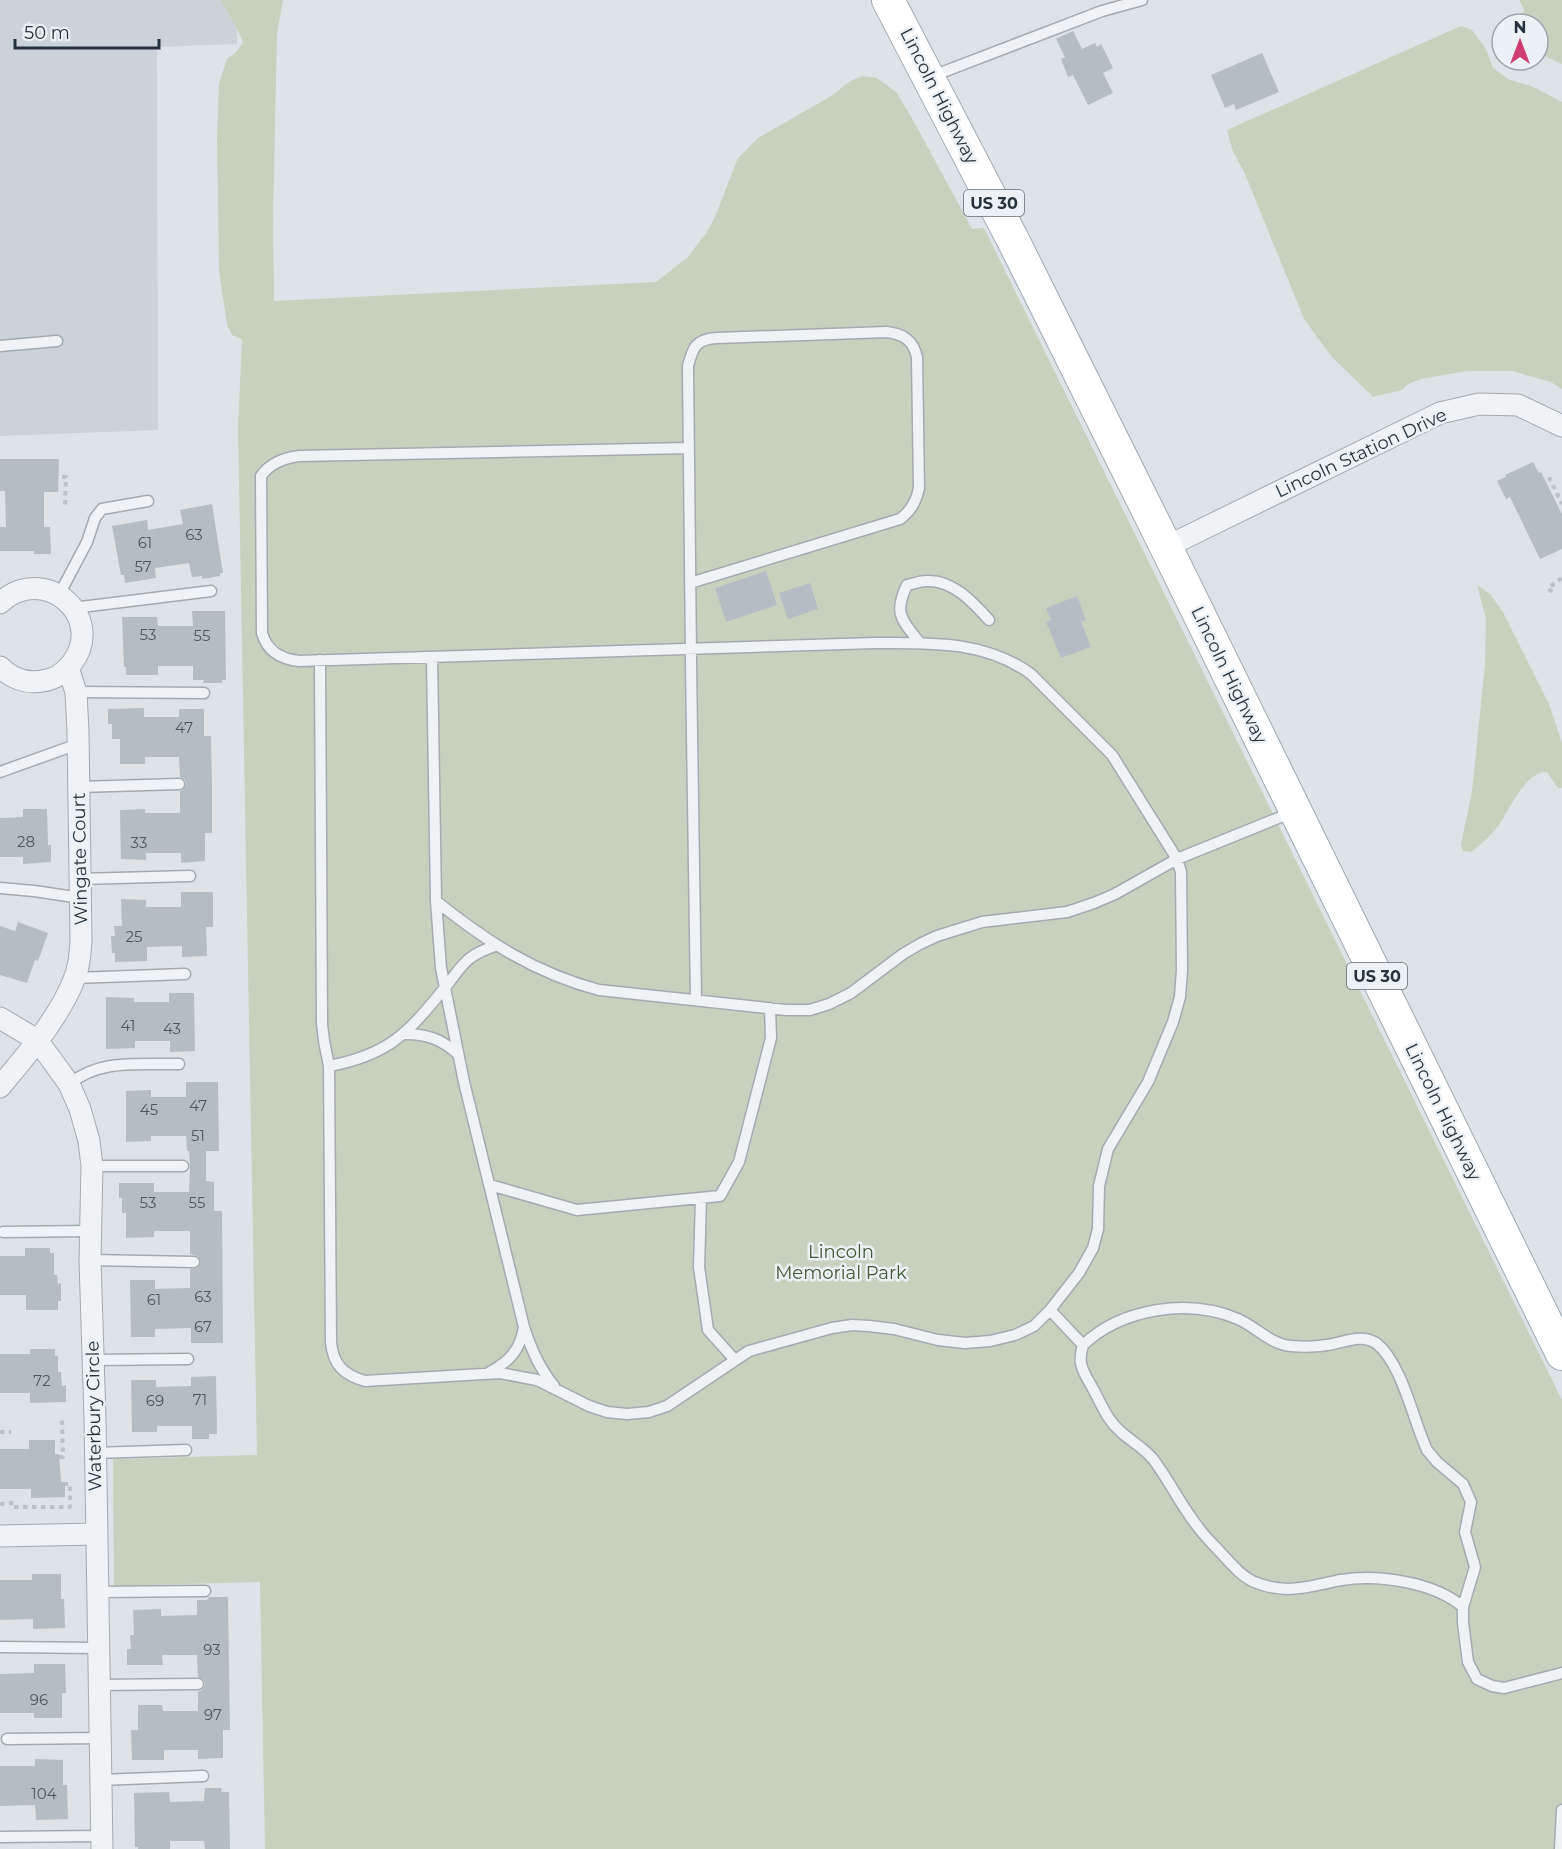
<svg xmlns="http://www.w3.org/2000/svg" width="1562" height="1849" viewBox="0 0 1562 1849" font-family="Montserrat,sans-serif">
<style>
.built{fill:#cbd3d9}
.green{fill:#c7d1be}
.building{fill:#b4bdc4}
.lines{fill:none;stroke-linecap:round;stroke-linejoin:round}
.service-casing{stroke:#a2abb1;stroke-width:13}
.minor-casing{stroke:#a2abb1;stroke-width:23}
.primary-casing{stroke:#9caab3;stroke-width:34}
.path{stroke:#bbc1c5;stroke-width:4;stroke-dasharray:4.5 4.5;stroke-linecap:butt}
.service{stroke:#eff3f5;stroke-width:10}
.minor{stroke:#eff3f5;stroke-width:21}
.primary{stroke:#fff;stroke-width:32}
.labels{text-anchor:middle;stroke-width:5;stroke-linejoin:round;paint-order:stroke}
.number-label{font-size:15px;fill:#4a5660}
.shield{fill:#ecf1f5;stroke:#616c75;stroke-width:1.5}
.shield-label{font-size:16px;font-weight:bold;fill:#26333e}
.street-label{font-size:18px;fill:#26333e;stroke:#ecf1f5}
.park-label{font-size:18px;fill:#425a33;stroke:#ecf1f5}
</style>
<rect width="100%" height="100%" fill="#dde3e7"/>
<path class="built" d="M0,0H237V44L157,47L158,430L0,436Z"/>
<path class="green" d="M221,0H283L277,34L273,217L274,301L656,282L687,258L707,232L715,217L738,158L758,138L833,95L850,81L863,76L877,78L896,92L913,120L972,229L984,228L1562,1400V1849H265L260,1582L114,1586L113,1459L257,1455L238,427L242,339L232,335L227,325L219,270L217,138L219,84L227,59L236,52L243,43C238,27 228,15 221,0Z
M1519,0H1562V64L1538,53V24H1522L1524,9Z
M1461,26L1472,30L1486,49L1493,68L1510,80L1531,86L1562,102V389L1551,382L1512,371H1467L1421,379L1408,384L1402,390L1373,397L1331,356L1304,319L1245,174L1232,149L1227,130Z
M1477,585L1490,594L1503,612L1549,704L1562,743V788H1558L1547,772C1526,770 1509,811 1498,826C1491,836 1481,844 1471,852L1463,851L1461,844L1472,792L1485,664L1486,618Z"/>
<path class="building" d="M1073,31L1082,49L1095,43L1097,47L1101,44L1113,68L1103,73L1113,93L1088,105L1073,75L1068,77L1061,59L1065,57L1056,39Z
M1262,53L1279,92L1236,110L1234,104L1225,108L1211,75Z
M0,459H59L58,492H44V527H50L51,554H34V551H0V527H6L5,491H0Z
M1533,462L1539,473L1541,472L1562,514V549L1540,559L1510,497L1506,499L1497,481L1506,477L1505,475Z
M212,504L223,573H220V576L202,579V576L192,577L189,563L155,568L156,578L125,583L124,575H121L112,526L147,520L148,530L183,524L180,510Z
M766,571L777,605L726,622L715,588Z
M810,583L818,609L788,619L779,593Z
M1077,596L1086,620L1081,622L1091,647L1061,658L1046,622L1051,620L1046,608Z
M192,611H225L226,680H222V683H203L204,680H193V666H158V675H126V667H124L122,617H157L158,626H193Z
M144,708V717H179V709H204V736H211L212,786V833H205V861L181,863V853H146V860L121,859L120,810L145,809V813H180V791L183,790L186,784L185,780L180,777L179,757H145V764H120V739H112V724H108V709Z
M23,809H47L48,845H51V862L23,864V857H0V818L23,817Z
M181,892H213V927H206L207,956L182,957V946L147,947V961L115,962V953H112L111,936H115L114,926H122L121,899L146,900V907H181Z
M18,922L48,933L38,961L35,960L27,983L0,975V926L15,931Z
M169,993H194L195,1051L170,1052V1041H135V1048L106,1049V997L134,998V1002H169Z
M186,1082H218L219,1151H206V1181L214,1182V1211H222L223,1343H191V1328L155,1329V1337H131L130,1280H155V1289L190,1288V1269L198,1268L201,1262L198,1256L190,1254V1231H154V1237L126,1238V1213H122V1198H119V1183H154V1192H189L190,1165L189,1151H187L186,1136H151V1141L126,1142V1091L151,1090V1097H186Z
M25,1248H50V1253H54V1275H57L58,1284L61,1283V1301H58V1310H26V1295H0V1256H25Z
M30,1349H55V1356H58V1372H61L62,1386L66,1385V1402L30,1403V1393H0V1354H30Z
M216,1376L217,1434H209V1439H192V1426H157V1432H132L131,1380H156V1387L191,1386V1377Z
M29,1440H55V1454H59L61,1482H65V1497L31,1498V1489H0V1449H29Z
M32,1574H61V1599H64L65,1628L33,1629V1619L0,1620V1580H32Z
M209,1597H228L230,1730H223V1758L198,1759V1750H164V1760H132L131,1730H138V1705H162L163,1711H198V1692L202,1690L205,1685L204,1680L198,1677L197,1655H162L163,1665H127V1649H131L130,1635H134L133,1610L161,1609V1616L197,1615V1600H207Z
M34,1664H65L66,1693H62V1718H34V1713H0V1674L34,1673Z
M35,1759L63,1760V1785H67L68,1819L36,1820L35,1805L0,1806V1766H35Z
M205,1788H222L221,1792H229L230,1849H205L204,1841H170V1849H138V1847H135L134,1793L169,1792L170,1802L204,1801Z"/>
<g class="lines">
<g class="service-casing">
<path id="service" d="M930,77L1102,11L1142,0
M0,346L57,341
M690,583L900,519C912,510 916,501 919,488L917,357C913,340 903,334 887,332L717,338C696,339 693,347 688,366C689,577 693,789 696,1000
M59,595L87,542L95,518L102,509L148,501
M73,608L211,591
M920,643C902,620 893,614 907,585C913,584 920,581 926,581C952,579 973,602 989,620
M432,657L436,901L441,968L464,1082L524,1327C531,1349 539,1368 554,1386
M320,660L322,1024L324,1041L329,1066L331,1342C333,1365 344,1375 365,1381L500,1373L537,1380L589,1406L607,1412L627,1414L649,1412L667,1406L749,1351L832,1328L852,1325L869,1326L894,1329L938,1340L965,1343L990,1341L1015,1335L1034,1326L1050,1310L1079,1273L1093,1248L1098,1229L1099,1186L1108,1149L1148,1082L1173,1022L1180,997L1182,970L1181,872L1177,859L1112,755L1031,674C984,640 929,643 875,643L299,661C280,659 267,651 262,633L261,476C270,463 284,458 299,456L689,448
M76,692L204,693
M0,772L78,744
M79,787L179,784
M80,879L190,876
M0,888L34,891L81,898
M436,901C487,942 535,973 599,990L786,1010H810L829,1004L851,993L903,954L920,944L937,936L982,922L1067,912L1094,903L1115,894L1177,859L1293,812
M75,978L185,974
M405,1034C427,1034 441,1039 458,1054
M329,1066C388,1055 407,1034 443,990C462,967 464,956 495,946
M69,1084C102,1058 139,1065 179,1064
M92,1166H183
M490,1185L577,1210L720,1196L739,1162L771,1038L770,1008
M701,1198L699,1267L708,1330L734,1359
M3,1232L91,1231
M90,1260L194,1262
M1050,1310L1083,1345C1122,1308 1189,1298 1238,1319C1256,1327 1270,1344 1291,1346C1302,1347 1316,1347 1327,1345C1343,1343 1361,1333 1376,1343C1402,1363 1413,1420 1427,1450L1437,1462L1463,1484L1471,1502L1465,1532L1475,1567L1463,1607V1623L1468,1662L1477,1679L1492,1686L1504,1688L1562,1673
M1083,1345C1077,1364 1083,1371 1092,1387C1101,1403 1106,1419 1121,1432C1131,1441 1144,1448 1153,1459C1169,1480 1181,1506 1198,1527C1205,1537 1214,1545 1222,1554C1232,1565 1243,1578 1257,1583C1288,1595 1310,1586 1341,1580C1378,1574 1434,1582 1463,1607
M93,1360L188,1359
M490,1372C510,1361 520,1350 524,1327
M95,1453L186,1450
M97,1592L205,1591
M0,1647L98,1648
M98,1685L198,1684
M7,1739L100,1738
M100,1780L203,1776
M0,1837L101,1836
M1560,1849L1562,1810"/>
</g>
<g class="minor-casing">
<path id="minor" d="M1166,547L1440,413L1479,404L1518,405L1562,426
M0,603C43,562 107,616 72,663C65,672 54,680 42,681C26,684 11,678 0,667
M0,1018L37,1040L59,1070L69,1084L80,1109L89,1141L92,1166L90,1260L95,1418L102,1849
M0,1087C26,1055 57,1021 73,982C79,969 80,955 81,941L78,732L76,692L68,668
M0,1536L97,1534"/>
</g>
<g class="primary-casing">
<path id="primary" d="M888,0L1015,244L1166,547L1562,1354"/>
</g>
<path class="path" d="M62,477H66L65,508
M1548,480L1550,479L1562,504
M1552,592L1548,588L1562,578
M0,1432H11
M59,1457H63L62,1419
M0,1504L14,1503
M14,1507H70V1484H65"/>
<use href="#service" class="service"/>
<use href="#minor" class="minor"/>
<use href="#primary" class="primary"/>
</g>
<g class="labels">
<g class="number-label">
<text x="194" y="540">63</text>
<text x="145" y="548">61</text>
<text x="143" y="572">57</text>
<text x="148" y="640">53</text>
<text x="202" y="641">55</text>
<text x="184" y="733">47</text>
<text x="26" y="847">28</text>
<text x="139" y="848">33</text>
<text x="134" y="942">25</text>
<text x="128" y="1031">41</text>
<text x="172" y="1034">43</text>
<text x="198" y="1111">47</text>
<text x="149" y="1115">45</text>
<text x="198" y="1141">51</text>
<text x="148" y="1208">53</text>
<text x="197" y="1208">55</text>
<text x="203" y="1302">63</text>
<text x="154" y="1305">61</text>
<text x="203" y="1332">67</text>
<text x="42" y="1386">72</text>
<text x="200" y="1405">71</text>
<text x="155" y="1406">69</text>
<text x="212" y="1655">93</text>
<text x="39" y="1705">96</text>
<text x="213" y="1720">97</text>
<text x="44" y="1799">104</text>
</g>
<g class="shield">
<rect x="964" y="190" width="60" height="26" rx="4.5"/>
<rect x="1347" y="963" width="60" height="26" rx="4.5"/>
</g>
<g class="shield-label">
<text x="994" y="209">US 30</text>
<text x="1377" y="982">US 30</text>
</g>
<g class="street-label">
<text transform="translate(939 96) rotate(63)" y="6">Lincoln Highway</text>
<text transform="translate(1361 453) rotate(-25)" y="6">Lincoln Station Drive</text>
<text transform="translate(1229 675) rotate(64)" y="6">Lincoln Highway</text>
<text transform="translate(80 859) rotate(-91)" y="6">Wingate Court</text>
<text transform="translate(1443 1112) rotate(64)" y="6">Lincoln Highway</text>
<text transform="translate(94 1416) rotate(-91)" y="6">Waterbury Circle</text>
</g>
<g class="park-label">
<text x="841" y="1258">Lincoln<tspan x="841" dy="21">Memorial Park</tspan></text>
</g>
</g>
<g transform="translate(1520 42)"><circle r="28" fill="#ecf1f5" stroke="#9da5ac" stroke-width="1.5"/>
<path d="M0-4.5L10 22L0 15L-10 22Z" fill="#d03d71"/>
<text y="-9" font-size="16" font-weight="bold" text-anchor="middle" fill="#26333e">N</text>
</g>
<path d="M15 39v9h144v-9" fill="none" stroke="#26333e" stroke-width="3"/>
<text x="24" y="39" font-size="18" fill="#26333e" stroke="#ecf1f5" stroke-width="4.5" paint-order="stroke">50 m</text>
</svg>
